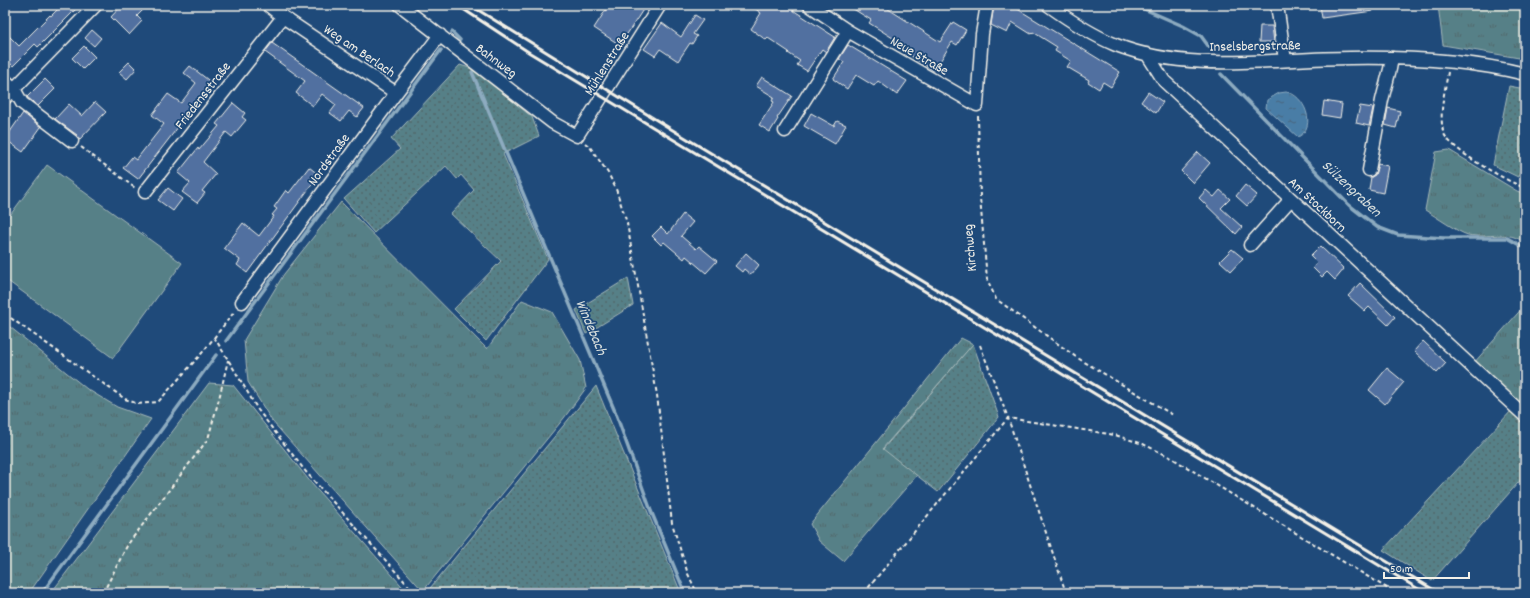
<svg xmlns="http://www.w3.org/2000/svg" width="1530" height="598" viewBox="0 0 1530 598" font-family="Dekko,sans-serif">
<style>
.grass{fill:url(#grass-tufts);stroke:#a6b8b8}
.garden{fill:url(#garden-dots);stroke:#a6b8b8}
.pitch{fill:#578087;stroke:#a6b8b8}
.water{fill:url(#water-ripples);stroke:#8dabc0}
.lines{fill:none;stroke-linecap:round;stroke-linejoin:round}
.stream{stroke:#8dabc0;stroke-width:3.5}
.building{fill:#5170a0;stroke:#f4f1e8}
.minor-casing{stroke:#f4f1e8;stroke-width:15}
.path{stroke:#f4f1e8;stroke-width:2;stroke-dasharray:4 3;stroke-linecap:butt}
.minor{stroke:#1f4a7a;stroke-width:12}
.rail{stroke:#f4f1e8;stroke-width:3}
.labels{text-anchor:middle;stroke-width:3.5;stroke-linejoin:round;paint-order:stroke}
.street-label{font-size:14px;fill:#f4f1e8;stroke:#1f4a7a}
.water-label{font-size:15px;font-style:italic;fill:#dae0de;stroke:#1f4a7a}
</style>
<defs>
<pattern id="grass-tufts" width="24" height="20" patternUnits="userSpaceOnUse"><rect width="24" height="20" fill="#578087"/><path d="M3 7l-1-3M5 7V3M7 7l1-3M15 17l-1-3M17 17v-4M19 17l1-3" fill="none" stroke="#51676a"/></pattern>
<pattern id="garden-dots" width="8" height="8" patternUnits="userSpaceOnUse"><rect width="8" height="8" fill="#578087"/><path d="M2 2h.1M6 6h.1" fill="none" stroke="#51676a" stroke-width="1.8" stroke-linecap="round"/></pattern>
<pattern id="water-ripples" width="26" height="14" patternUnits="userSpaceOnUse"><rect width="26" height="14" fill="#497da6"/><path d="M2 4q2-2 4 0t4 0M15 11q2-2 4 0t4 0" fill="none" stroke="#49657b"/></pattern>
</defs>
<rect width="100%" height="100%" fill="#1f4a7a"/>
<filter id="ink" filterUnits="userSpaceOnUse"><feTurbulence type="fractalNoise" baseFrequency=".025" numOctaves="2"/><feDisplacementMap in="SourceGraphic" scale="8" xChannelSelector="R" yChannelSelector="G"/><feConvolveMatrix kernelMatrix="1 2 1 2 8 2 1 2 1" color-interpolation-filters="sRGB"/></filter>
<g filter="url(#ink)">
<path class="grass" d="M1438,5H1525V59L1443,45Z
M1449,150L1517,191L1525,194V243C1508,229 1488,239 1468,235C1459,233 1435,216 1425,210L1436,152Z
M341,202L487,349L522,300L552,312L580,360L586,388L564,418L423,591L272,421L248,382L244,340L284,274Z
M1525,305V410L1473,364Z
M5,323L87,389L117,407L151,419L29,593H5Z
M961,338L973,344L883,448L917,475L843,561L819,541L810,524Z
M209,383L233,385L312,484L408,593H51Z"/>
<path class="garden" d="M460,65L473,69L532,117L539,136L503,154L548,259L486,341L454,309L501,261L451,214L474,190L461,175L457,179L446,166L374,233L344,199L400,149L391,139Z
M1509,86L1525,89V159L1518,177L1493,165Z
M628,278L633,305L586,334L576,310Z
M973,344L999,417L938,492L883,449Z
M596,386L681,593H426Z
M1512,410L1525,423V475L1432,581L1383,550Z"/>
<path class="pitch" d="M47,165L182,263L113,358L5,279V222Z"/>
<path class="water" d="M1286,92C1304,94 1318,127 1298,137L1266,108L1267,100L1279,93Z"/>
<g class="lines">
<path class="stream" d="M1135,5L1183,26L1201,36L1209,47
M452,32L460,40
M472,72L616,414L651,511L685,593
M1221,74L1349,205L1377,227L1398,235L1444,238H1507L1525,248
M226,341L441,50
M42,593L216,355"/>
</g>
<path class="building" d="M62,5H80L38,47L35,44L13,66L5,58V32L19,46L50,15L51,16Z
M122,5H148L137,16L142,21L129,35L111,17Z
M609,5H646L620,45L594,28Z
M750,5H785L835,37L826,52L822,49L807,71L797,65L800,61L788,53L789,52L768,38L766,40L751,29L761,13Z
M847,5H882L940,42L953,22L966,30L957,45L952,42L934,71L901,49L904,45L869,23L871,20Z
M994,5H1011L1120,72L1111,87L1103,82L1099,89L1088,82L1089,80L1067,67L1071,61L1055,51L1057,47L1033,32L1031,34L1012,22L1007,33L991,25Z
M1320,5H1373V11L1322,18Z
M695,15L703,20L693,34L697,36L692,44L690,43L678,61L660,49L655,56L644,49L662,23L681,37Z
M1260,26H1272L1274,42H1259Z
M92,30L101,38L94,46L85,38Z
M272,43L364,108L357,117L349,111L341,121L330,113L336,105L322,94L313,106L296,93L305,81L265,52Z
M848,45L907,81L897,95L878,81L874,86L856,75L847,89L833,79L844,62L839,59Z
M84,46L95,57L83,69L72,58Z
M129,62L136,69L127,79L119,72Z
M190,66L212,83L138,179L123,168L132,157L136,160L164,124L152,115L168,94L181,103L196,83L184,73Z
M762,77L792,96L777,118L778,119L770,132L759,125L774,102L772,101L774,97L756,86Z
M45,79L55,89L38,106L27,97Z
M1148,92L1163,102L1156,113L1141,102Z
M1324,101L1342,104L1340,118L1322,115Z
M95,102L106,112L79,140L77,135L55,119L69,104L82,116Z
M233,103L245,113L242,117L246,120L232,137L226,132L203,162L216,174L202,191L205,193L197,203L182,192L190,183L178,173L198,148L199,150L219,126L216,124Z
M1360,106L1373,108L1369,126L1356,123Z
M1388,108L1400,111L1396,128L1385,125Z
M23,113L41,127L23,152L5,139Z
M811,113L834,126L837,121L846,125L835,144L804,126Z
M1198,152L1210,163L1193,183L1181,171Z
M1378,164L1388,166L1383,193L1369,190L1371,177L1375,175Z
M309,167L319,175L247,273L237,265L240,260L224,248L243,223L259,236L274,216L272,215L277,209L274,207L286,190L289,193Z
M1245,185L1257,195L1247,206L1236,196Z
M168,188L182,199L173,211L158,200Z
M1206,190L1214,197L1220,190L1230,199L1221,208L1242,227L1236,234L1199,198Z
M683,214L693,222L681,236L696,249L699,246L717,261L706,273L686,256L684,259L664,242L661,245L652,236L661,227L668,234Z
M1320,246L1344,269L1335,280L1327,272L1322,277L1313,268L1317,263L1310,256Z
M1232,249L1243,258L1231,271L1220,261Z
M746,253L759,265L751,275L744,269L742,272L735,266Z
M1360,283L1395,317L1388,325L1369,307L1365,311L1348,296Z
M1423,341L1446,363L1437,373L1414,351Z
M1387,368L1404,382L1385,404L1369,390Z"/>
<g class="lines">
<g class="minor-casing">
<path id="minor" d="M268,5L283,17L396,93
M400,5L553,123L577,136L660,5
M809,5L848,31L977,105L982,34L987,5
M1048,5C1069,20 1092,35 1116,45C1191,74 1273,58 1350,58C1409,57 1468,60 1525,74
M1277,5L1285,60
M1147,54L1164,81L1525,416
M5,80L14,89L22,103L72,141
M5,98L96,5
M785,131L848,31
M1369,170L1382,100L1390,69L1392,58
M145,192L283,17
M1250,245L1291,199
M242,302L396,93L440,35"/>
</g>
<path class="path" d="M1448,72C1445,91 1439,112 1443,131C1447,149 1507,181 1525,188
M978,116L980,198L987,279L996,299L1076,357L1173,415
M585,143L590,147L608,173L616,189L627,223L657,395L672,523L688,574L697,593
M81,147L135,188
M5,314L125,399L138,404L158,402L202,353L235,311
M214,337L235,371L258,410L306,472L415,593
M980,345L1008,418L1066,593
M103,593L128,544L208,439L219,399L228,360
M864,593L1008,418L1115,435L1143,444L1170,457L1395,593"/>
<use href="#minor" class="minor"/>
<path class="rail" d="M457,5L530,53L1425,593
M470,5L671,129L1439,593"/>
</g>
</g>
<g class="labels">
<g class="street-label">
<text transform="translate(1255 45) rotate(-1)" y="5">Inselsbergstraße</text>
<text transform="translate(360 50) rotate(34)" y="5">Weg am Berlach</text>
<text transform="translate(920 55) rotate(30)" y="5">Neue Straße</text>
<text transform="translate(497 60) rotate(37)" y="5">Bahnweg</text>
<text transform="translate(606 63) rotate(-58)" y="5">Mühlenstraße</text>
<text transform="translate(202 95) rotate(-52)" y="5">Friedensstraße</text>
<text transform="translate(328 159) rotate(-54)" y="5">Nordstraße</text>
<text transform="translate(1318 204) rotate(43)" y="5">Am Stockborn</text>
<text transform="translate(969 248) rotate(-95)" y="5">Kirchweg</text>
</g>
<g class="water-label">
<text transform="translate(1352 188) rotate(43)" y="5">Sülzengraben</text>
<text transform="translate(592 327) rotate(67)" y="5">Windebach</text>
</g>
</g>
<rect width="1530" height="598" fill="none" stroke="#1f4a7a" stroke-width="20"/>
<rect x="10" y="10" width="1510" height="578" fill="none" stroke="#f4f1e8" stroke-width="1.5" filter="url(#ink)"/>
<path d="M1384 572v6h85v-6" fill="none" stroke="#f4f1e8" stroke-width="2"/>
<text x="1390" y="572" font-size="12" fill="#f4f1e8" stroke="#1f4a7a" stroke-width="3" paint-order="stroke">50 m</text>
</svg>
